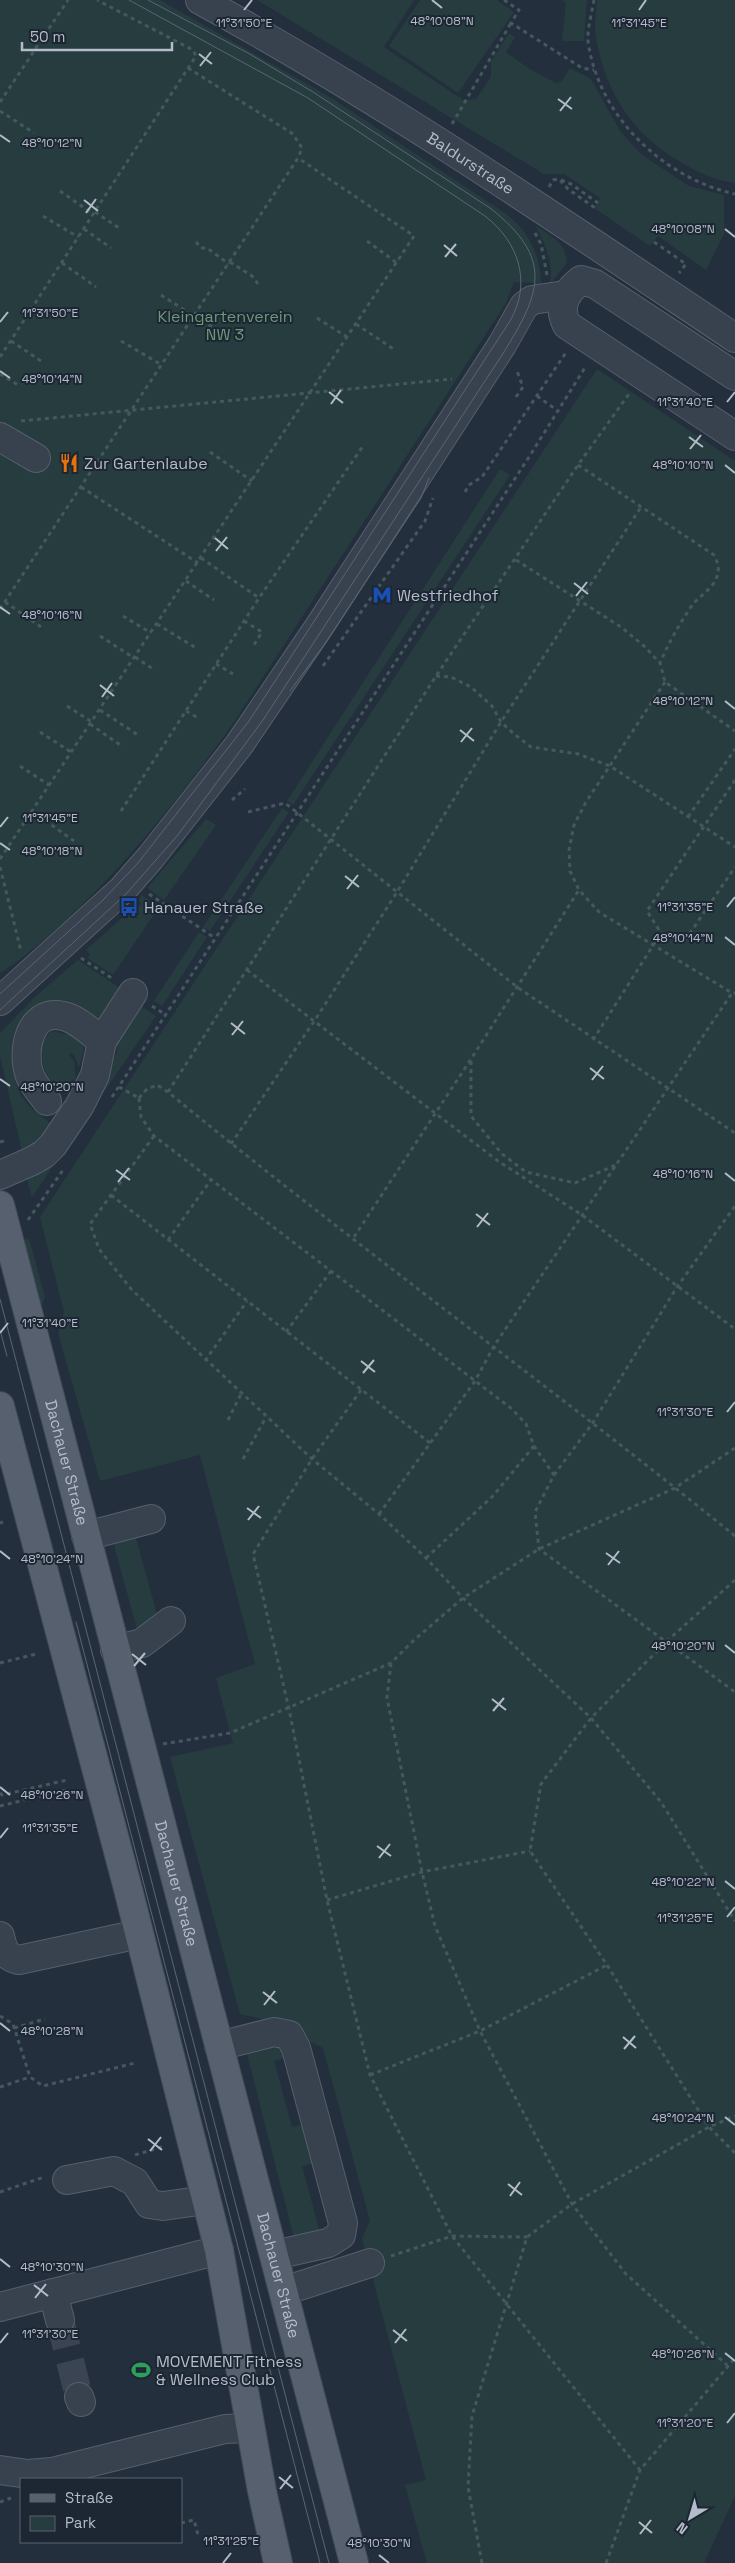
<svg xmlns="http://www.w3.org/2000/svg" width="735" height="2563" viewBox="0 0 735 2563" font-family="'Space Grotesk',sans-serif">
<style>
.green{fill:#263c3f}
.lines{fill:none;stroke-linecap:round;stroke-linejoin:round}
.minor-tunnel{stroke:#3a4453;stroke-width:28;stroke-dasharray:28 14;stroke-linecap:butt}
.minor-casing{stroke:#565f6c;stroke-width:30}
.major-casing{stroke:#414a57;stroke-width:30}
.path{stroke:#44595c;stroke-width:3;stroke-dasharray:4 4;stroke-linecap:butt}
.minor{stroke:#38414e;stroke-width:28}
.major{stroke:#56606e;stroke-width:28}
.tram{stroke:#5a6575;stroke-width:1}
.ticks{fill:none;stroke:#b4bcc9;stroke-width:2}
.labels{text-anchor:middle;stroke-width:4;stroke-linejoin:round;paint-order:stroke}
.street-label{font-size:16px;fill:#b4bcc9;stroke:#1d2633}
.park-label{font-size:16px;fill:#6b9a76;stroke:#1d2633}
.poi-label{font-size:16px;fill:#b4bcc9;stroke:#1d2633;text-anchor:start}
.ticks-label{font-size:12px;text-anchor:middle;fill:#b4bcc9;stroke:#1d2633;stroke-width:4;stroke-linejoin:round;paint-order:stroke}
</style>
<rect width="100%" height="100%" fill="#242f3e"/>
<path class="green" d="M0,0H160L330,97L505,213C531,233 542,258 541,291H535V283L514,282L506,303L232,725C181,796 128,863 65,921C44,940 24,958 0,973Z
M257,0H414L384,47L463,100L476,99L491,77V61L509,33L515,37L506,52L528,68L556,83L561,82L570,68L591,79L620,131L642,155L689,186L724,195V234L706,270L658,236L650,246L594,208L600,198L564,174H544Z
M420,0H497L514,12L458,93L389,46Z
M562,0H587L584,41H562L566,3Z
M597,0H735V183C717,181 697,172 682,163C633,135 606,94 596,38C594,26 596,12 597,0Z
M536,226C551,236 566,242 567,263L550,284C554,263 545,245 536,226Z
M597,369L735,461V2496L704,2563H427L405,2485L426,2480L362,2238L370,2221L323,2048L267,2020L240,2014L170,1757L233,1743L216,1678L255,1664L200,1455L100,1481L58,1333L64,1312L40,1217Z
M500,469L510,475L293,805L287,801Z
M282,808L289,812L210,931L203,927Z
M206,819L216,825L164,900L147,888Z
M141,895L159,907L113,975L87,958L90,954L86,950L123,917L126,919L141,904L139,900Z
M199,932L207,937L162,1006L154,1001Z
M78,960L123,990L103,1018L97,1020C48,975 0,1018 16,1077C17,1083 18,1090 21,1095C29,1108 41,1116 52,1124L41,1140L22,1152L0,1056V1033L37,995Z
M136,1003L156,1016L32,1197L25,1173L98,1091L117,1052L116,1034Z
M52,1031L66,1034L69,1031L80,1040L84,1048L79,1068L73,1053L69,1054L74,1061L76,1078L69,1085L58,1089C43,1077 40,1059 43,1040Z
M29,1238L45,1297L41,1307L24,1240Z
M136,1538L158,1618L139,1636L113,1542Z
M282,2041L288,2057L274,2061L292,2127L304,2124L314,2163L302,2166L320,2233L296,2246L245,2046Z"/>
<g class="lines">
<path class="minor-tunnel" d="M60,2320L79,2397"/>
<g class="minor-casing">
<g id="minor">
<path id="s1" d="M200,0C385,101 560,221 735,338"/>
<path d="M735,376L595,284L581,280C566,292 557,306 567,325L735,436"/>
<path d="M0,437L36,458"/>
<path d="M0,1001L123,889L151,857L239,745L319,627L502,345L524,306L532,300L565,295"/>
<path d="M47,1101C41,1093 34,1086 30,1076C21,1052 29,1008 63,1016C78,1019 91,1033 102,1041"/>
<path d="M0,1175L32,1161L44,1154L53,1145L80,1105L95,1075L102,1041L133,993"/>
<path d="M86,1536L151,1519"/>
<path d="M115,1650L142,1643L171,1621"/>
<path d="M0,1936C3,1949 5,1957 19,1960L139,1934"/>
<path d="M219,2046L274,2032L289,2035L296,2048L343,2223L341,2235L328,2243L275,2255"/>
<path d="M67,2180L114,2171L135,2182L149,2204L163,2206L206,2200"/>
<path d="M284,2291L370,2263"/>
<path d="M53,2293L60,2320"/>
<path d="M0,2307L219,2250"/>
<path d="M79,2397L81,2402"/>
<path d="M0,2470L28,2474L52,2472L225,2429L250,2428"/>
</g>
</g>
<g class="major-casing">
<g id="major">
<path id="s2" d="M0,1205L354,2563"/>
<path d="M0,1406L127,1885L219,2250L262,2491L278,2563"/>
</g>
</g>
<path class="path" d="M504,0L519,10L511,23L582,68L594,70
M594,0C592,13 587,29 588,41C598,116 663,178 735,194
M0,102L68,0
M0,111L34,133
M452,124L511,23
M561,180L571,184L598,203
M549,187L553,180L559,179L568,189L595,208
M60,191L93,214
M95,212L119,228
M43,216L78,237
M84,229L111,248
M535,233L541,244L547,275
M367,241L397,263
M196,242L201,248H207L229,264
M654,242L686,264L679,273
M230,262L252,276L259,285
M62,263L96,287
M161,295L186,311L193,318
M195,316L214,328
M317,318L347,337
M356,324L395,350
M11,341L41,361
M121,341L162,365
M0,357L196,56L193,50L97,0
M0,374L18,385
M537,396L558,411
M516,397L523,387L517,371
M21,421L452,379
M210,452L252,481
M578,465L714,555C719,564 720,572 715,581C710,590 700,596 693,604C680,623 669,642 660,663
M81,487L198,563
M465,492L469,485L482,477L567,351
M201,558L259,598
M516,560L621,627L644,646L660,663L665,682L735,731
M186,581L214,600
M5,602L41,627
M0,609L298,158L302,148L293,134L188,68
M123,616L151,633
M244,621L262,632L252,648
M157,624L196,648
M100,636L134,658
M135,657L153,669
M216,664L233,674
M323,666L425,521L433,498
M436,676L451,677L471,687L492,706L501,722L514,734L531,747L578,754L610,766L735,847
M665,682L586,802L574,825L569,850L570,871L579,890L599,912L732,993H735
M67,706L92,722
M100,710L138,735
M186,711L200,719
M90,724L123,747
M40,732L71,752
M20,766L49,785
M735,780L647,911L661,933L686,939L735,867
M232,800L245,789
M32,811L74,841
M121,811L259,598L363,446
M248,812L285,803L517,987L735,1133
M688,817L735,749
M0,859L414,236L298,158
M0,867L21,951
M149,894L215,938
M81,958L113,979
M247,970L498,1161L582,1215L735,1329
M152,1006L166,1015
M593,1040L661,933
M471,1061V1116L502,1154L526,1172L575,1183L618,1164
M119,1087L139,1098
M168,1092L436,676L578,465L629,394
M112,1097L529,457L586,366
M139,1098L141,1117L154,1136L512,1409L526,1424L534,1446L554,1475L535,1512L539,1549L735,1692
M139,1098L147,1089L157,1085L168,1092C353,1244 549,1385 735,1536
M154,1136L90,1224L99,1249L132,1290L312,1459L379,1514L426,1558L463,1598L591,1718L661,1802L735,1921
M0,1142L7,1140
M231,1144L315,1020L397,892L501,722L641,507
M111,1195L430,1443
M28,1220L63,1170
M354,1237L471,1059L579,890
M168,1240L211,1180
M286,1332L331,1271
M205,1361L247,1301
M361,1390L312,1459L253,1554L289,1709L327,1900L370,2075L452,2236L640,2470
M228,1420L241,1394
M243,1459L266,1417
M554,1475L592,1424L677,1287L735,1206
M379,1514L475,1381L494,1346L732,993
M0,1523L3,1522
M426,1558L493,1496L534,1446
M735,1580L666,1642L591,1718L541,1784L530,1851L607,1965L709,2127L735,2153
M0,1663L36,1654
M391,1663L387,1698L422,1872L435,1926L480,2031L572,2204L626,2274L727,2365
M163,1744L230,1733L391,1663L413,1641L463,1598L539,1549L675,1488L735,1448
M0,1793L2,1795L67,1780
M0,1806L70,1789
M327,1900L422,1872L530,1851
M0,2016L13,2024L30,2077L43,2086L135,2063
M14,2028L45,2019
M370,2075L480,2031L607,1965
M0,2087L30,2077
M135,2155L162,2147
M0,2192L44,2177
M391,2256L452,2236L527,2237
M0,2502L11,2498
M181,2523L194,2520L198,2535
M482,2563L468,2487L472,2416L527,2237L572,2204L709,2127L735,2116
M606,2563L640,2470L735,2358"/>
<use href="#minor" class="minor"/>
<use href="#major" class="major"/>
<path class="tram" d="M290,691L324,645L421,498L429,478
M0,994L103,900L138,863L249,721L510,321C532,283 519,242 485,216L308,98L129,0
M0,1010L127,893L177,836L263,720L502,355C541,293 555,259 490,208L313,92L248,53L148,0
M0,1299L329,2563
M0,1330L7,1356
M76,1622L320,2563"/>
</g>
<path class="ticks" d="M432,0L442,8M244,10L252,0M639,10L646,0M199,54L212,64M200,66L211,52M558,99L572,109M560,111L571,97M0,135L10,142M84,200L98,211M86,213L96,199M725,229L735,237M444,245L457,256M445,257L456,244M0,322L8,312M0,371L10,378M329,392L343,403M727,402L735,392M331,404L341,390M689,437L703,447M690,449L701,435M725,465L735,473M215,538L228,549M216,551L227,537M574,583L588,594M576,596L587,582M0,607L10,614M100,685L114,696M102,697L112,683M725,701L735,709M460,730L474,741M461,742L472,728M0,827L8,817M0,843L10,850M345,876L359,887M347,889L358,875M727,907L735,897M725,937L735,945M231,1023L245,1034M232,1035L243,1021M590,1068L604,1079M0,1079L10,1086M592,1080L603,1066M116,1170L130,1180M725,1173L735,1181M118,1182L129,1168M476,1214L490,1225M477,1227L488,1213M0,1333L8,1323M361,1361L375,1372M363,1373L374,1360M727,1412L735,1402M247,1508L261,1518M248,1520L259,1506M0,1551L10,1559M606,1553L620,1563M608,1565L619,1551M725,1645L735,1653M132,1654L146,1665M134,1666L145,1653M492,1699L506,1710M493,1711L504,1698M0,1787L10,1795M0,1838L8,1828M377,1846L391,1856M379,1858L390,1844M725,1881L735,1889M727,1917L735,1907M263,1992L277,2003M264,2005L275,1991M0,2023L10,2031M623,2037L636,2048M624,2049L635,2036M725,2117L735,2125M148,2139L162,2150M150,2151L161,2137M508,2184L522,2195M510,2196L520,2182M0,2259L10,2267M34,2285L48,2296M35,2298L46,2284M393,2330L407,2341M0,2343L8,2333M395,2343L406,2329M725,2353L735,2361M727,2423L735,2413M279,2477L293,2488M280,2489L291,2475M639,2522L652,2533M640,2534L651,2520M379,2555L389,2563M223,2563L231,2553"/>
<defs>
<g id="restaurant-bare" transform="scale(1.5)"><path d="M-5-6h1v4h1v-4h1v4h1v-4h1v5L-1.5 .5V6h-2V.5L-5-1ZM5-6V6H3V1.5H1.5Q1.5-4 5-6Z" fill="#e8710a" stroke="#1d2633" stroke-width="2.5" paint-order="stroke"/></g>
<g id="metro-bare" transform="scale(1.5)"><path d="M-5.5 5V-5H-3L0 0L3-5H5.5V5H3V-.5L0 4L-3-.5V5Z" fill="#1a4fb4" stroke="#1d2633" stroke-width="2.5" paint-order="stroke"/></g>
<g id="bus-bare" transform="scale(1.5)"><path d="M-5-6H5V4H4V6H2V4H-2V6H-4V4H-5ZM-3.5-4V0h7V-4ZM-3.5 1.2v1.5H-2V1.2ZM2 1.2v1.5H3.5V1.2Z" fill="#1a4fb4" stroke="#1d2633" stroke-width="2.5" paint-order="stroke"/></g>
<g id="stadium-bare" transform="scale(1.5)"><path d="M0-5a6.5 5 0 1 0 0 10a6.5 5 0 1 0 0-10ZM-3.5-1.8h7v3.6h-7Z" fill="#2e9e5b" stroke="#1d2633" stroke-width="2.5" paint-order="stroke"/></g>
</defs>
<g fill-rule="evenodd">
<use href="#restaurant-bare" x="69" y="463"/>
<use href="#metro-bare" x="382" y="595"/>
<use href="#bus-bare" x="129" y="907"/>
<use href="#stadium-bare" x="141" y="2370"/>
</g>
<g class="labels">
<g class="street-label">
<text dy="6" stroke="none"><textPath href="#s1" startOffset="316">Baldurstraße</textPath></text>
<text dy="6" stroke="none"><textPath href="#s2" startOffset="266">Dachauer Straße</textPath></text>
<text dy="6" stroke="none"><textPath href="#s2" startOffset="701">Dachauer Straße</textPath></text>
<text dy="6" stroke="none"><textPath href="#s2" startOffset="1106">Dachauer Straße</textPath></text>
</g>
<g class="park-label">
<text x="225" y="322">Kleingartenverein<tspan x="225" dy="18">NW 3</tspan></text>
</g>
<g class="poi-label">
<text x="84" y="469">Zur Gartenlaube</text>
<text x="397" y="601">Westfriedhof</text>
<text x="144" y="913">Hanauer Straße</text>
<text x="156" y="2367">MOVEMENT Fitness<tspan x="156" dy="18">&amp; Wellness Club</tspan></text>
</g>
</g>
<g class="ticks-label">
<text x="442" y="25">48°10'08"N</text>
<text x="244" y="27">11°31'50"E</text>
<text x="639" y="27">11°31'45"E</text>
<text x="52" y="147">48°10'12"N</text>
<text x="683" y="233">48°10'08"N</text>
<text x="50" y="317">11°31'50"E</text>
<text x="52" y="383">48°10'14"N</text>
<text x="685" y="406">11°31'40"E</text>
<text x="683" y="469">48°10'10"N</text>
<text x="52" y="619">48°10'16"N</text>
<text x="683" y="705">48°10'12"N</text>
<text x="50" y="822">11°31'45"E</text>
<text x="52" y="855">48°10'18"N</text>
<text x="685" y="911">11°31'35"E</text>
<text x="683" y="942">48°10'14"N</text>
<text x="52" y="1091">48°10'20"N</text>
<text x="683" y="1178">48°10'16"N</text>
<text x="50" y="1327">11°31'40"E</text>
<text x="685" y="1416">11°31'30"E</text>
<text x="52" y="1563">48°10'24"N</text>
<text x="683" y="1650">48°10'20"N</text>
<text x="52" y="1799">48°10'26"N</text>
<text x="50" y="1832">11°31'35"E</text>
<text x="683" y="1886">48°10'22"N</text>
<text x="685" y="1922">11°31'25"E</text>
<text x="52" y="2035">48°10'28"N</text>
<text x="683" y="2122">48°10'24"N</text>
<text x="52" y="2271">48°10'30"N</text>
<text x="50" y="2338">11°31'30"E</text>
<text x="683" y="2358">48°10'26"N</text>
<text x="685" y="2427">11°31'20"E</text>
<text x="231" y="2545">11°31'25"E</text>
<text x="379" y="2547">48°10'30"N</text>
</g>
<rect x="20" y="2478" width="162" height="65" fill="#1d2633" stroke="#59626f"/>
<rect x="30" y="2494" width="25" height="8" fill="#56606e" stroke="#59626f"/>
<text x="65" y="2503" font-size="15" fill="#b4bcc9">Straße</text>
<rect x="30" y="2516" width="25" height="15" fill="#263c3f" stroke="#59626f"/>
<text x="65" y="2528" font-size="15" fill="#b4bcc9">Park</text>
<g transform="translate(690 2518) rotate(218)" stroke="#1d2633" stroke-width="4" paint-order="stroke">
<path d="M0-4L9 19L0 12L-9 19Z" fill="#b4bcc9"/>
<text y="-8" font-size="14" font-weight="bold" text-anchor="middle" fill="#b4bcc9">N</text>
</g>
<path d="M22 42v8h150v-8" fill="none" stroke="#b4bcc9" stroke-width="2.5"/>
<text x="30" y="42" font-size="15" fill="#b4bcc9" stroke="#1d2633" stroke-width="4" paint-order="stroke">50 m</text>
</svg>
